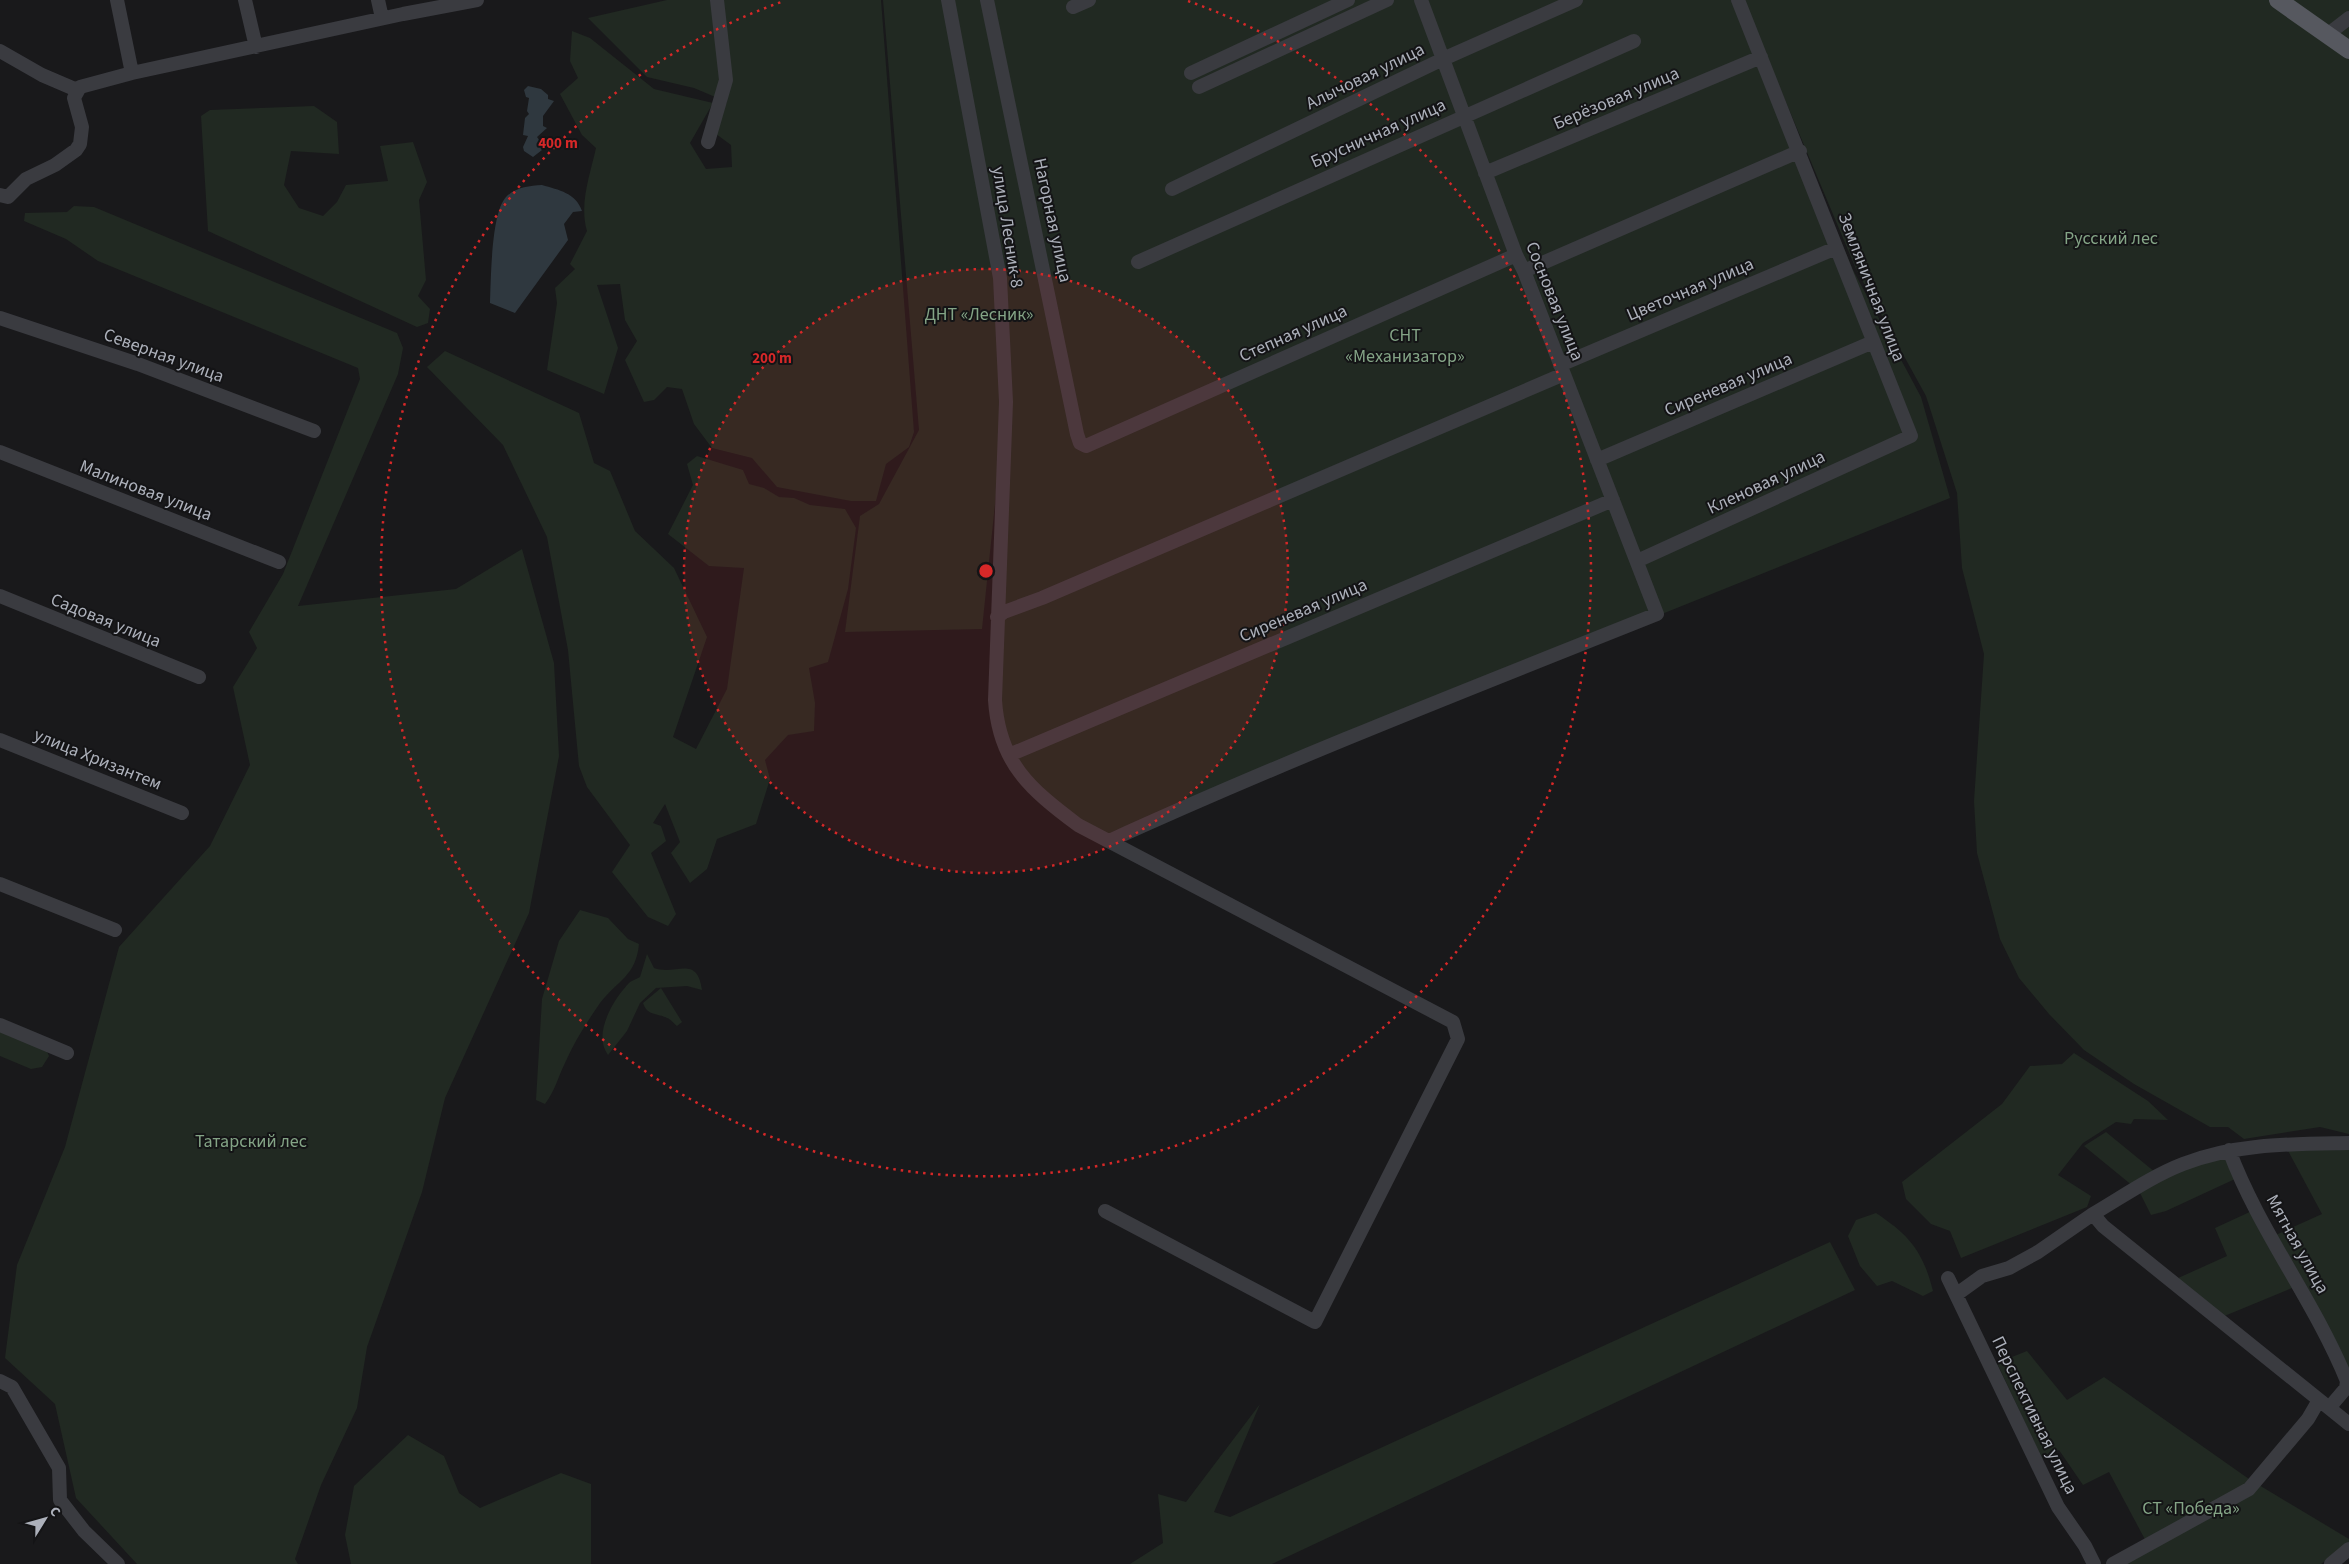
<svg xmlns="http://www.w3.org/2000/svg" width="2349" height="1564" viewBox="0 0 2349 1564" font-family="'Source Sans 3',sans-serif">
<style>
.green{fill:#212922}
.water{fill:#2f383f}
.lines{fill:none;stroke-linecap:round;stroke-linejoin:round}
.minor{stroke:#3a3b40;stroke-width:14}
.major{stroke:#56585f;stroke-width:18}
.ring{fill:none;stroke:#d62828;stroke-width:2.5;stroke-dasharray:2.5 5}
.labels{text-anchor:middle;stroke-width:4;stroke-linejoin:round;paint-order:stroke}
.street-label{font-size:18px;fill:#acb0ba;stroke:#141416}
.park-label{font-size:18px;fill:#84a486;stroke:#141416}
.centre{fill:#d62828;stroke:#141416;stroke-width:2.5}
.ring-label{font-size:15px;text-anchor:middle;font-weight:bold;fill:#d62828;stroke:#141416;stroke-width:4;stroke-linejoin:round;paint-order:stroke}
</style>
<rect width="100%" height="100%" fill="#19191b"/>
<path class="green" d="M667,0H881L914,432L909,447L886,464L876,501H851L777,487L752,458L712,448L694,424L682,389L667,387L654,400L644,402L625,360L637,341L625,320L620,284L597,285L618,348L604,394L547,370L557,303L555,288L575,269L570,264L587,231C579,204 590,175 596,148L582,135L560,94L578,78L570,61L572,31L590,38L654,89L713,103L690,143L706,169L732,167L731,145L712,131L727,102L694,88L647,77L588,18Z
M883,0H1741L1853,270L1921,397L1950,498L1110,836L1070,818L1022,771L998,711L999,466L982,629L845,632L860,516L879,504L919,430Z
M1743,0H2349V1134L2320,1127L2244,1139L2228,1127H2210L2134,1084L2084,1050L2049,1014L2019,978L2000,939L1977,853L1974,801L1984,654L1962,568L1957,493L1926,396L1856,269Z
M314,106L337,122L339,154L291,151L284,185L299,208L323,216L337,202L346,185L388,181L380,146L413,142L427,182L419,200L426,280L418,296L430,309L428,323L417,327L208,231L201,116L210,110Z
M74,206L94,207L397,333L403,348L398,374L298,606L456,589L522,549L554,663L559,756L529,913L445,1098L422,1192L367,1347L357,1408L321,1485L295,1559L298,1564H137L76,1498L55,1404L5,1358L17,1265L65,1147L119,947L210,846L250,765L233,687L257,648L249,632L283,574L360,379L358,368L98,261L66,239L24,221L25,213L67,212Z
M445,351L579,413L594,463L610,471L635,531L674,568L707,637L673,737L696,749L727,689L744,568L709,566L668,534L693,485L687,464L697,456L743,470L749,484L764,488L779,497L794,498L810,505L845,509L856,528L848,589L828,662L809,668L815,703L814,731L788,735L765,760L770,779L756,824L717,839L707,869L690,883L671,853L680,842L665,804L653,823L661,826L666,841L651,853L676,914L668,926L648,917L612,872L630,845L587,787L579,766L568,650L547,537L503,445L427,367Z
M580,910L608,918L628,939L639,944C636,976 618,980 600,1003C587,1022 574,1042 565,1063C558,1077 555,1091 545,1104L536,1100L542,999L559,941Z
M647,954L654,968C676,976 697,954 702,990L687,986L656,988L640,1003L627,1031L608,1055C592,1034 614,998 630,982C633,980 637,979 640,977Z
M661,988L682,1022L677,1026C674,1024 671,1019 667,1018C658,1013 647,1016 643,1003Z
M0,1030L45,1047L49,1056L42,1067L31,1069L0,1056Z
M2074,1053L2148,1101L2168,1120L2134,1119L2131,1124L2116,1122L2083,1143L2058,1175L2091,1196L2087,1207L1961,1258L1950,1231L1931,1224L1906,1199L1902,1182L2002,1104L2030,1066L2062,1064Z
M2106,1132L2161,1177L2227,1156L2235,1179L2166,1211L2151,1215L2139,1191L2084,1146Z
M2286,1147H2349V1388L2292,1288L2222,1317L2176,1279L2227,1256L2215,1228L2254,1210L2269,1238L2322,1214Z
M1876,1213C1909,1235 1923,1251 1933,1291L1923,1296L1892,1281L1877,1286L1860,1266L1848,1236L1856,1220Z
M1830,1242L1855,1290L1272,1564H1130L1163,1543L1158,1494L1186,1502L1260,1404L1214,1512L1230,1517Z
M2027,1351L2067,1400L2104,1377L2249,1479L2349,1539V1542L2321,1564H2119L2149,1547L2109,1472L2083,1485L2059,1450L2042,1459L1997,1363Z
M408,1435L444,1456L459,1493L480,1508L561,1473L591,1484V1564H351L345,1535L354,1486Z"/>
<path class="water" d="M528,86L541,89L548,95V99L554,101L543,116V126L547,128L537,137L542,144V150L533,157L524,151L523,147L528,136L523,135L525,118L529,114L527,111L529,98L526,97L524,90Z
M542,185C559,190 576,193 582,211L573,212L564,224L568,240L515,313L490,303C491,279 491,213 506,197C516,187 529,186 542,185Z"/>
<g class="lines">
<path class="minor" d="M117,0L132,73
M245,0L256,47
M378,0L382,18
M948,0L1000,278L1006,402L995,700C999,763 1030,789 1078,825L1453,1022L1458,1039L1315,1322L1105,1211
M987,0L1077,434L1080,443L1086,446L1516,255
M1073,7L1089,0
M2327,35L2349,18
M0,51L42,75L77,90
M1191,73L1348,0
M1199,87L1387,0
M708,142L726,80L717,0
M1485,173L1761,57
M1172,189L1443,59L1576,0
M0,195L8,197L26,179L55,165L76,150L80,144L82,127L74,98L80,87L132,73L403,14L477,0
M1138,262L1634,41
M1524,271L1800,151
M0,318L138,364L314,431
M1560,365L1836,248
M0,452L279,562
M1597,460L1873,342
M1637,561L1911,436C1853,291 1797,145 1738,0
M0,596L199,677
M997,617L1004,612L1042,598L1564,374
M0,740L182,813
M1009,755L1613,500
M1109,841C1289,759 1474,687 1657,614L1524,271L1516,255L1421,0
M0,884L115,930
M0,1025L67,1053
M2349,1143C2293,1144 2236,1143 2183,1164C2152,1176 2122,1197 2093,1214L2103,1226L2349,1424
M2229,1150C2259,1231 2314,1300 2347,1381L2346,1388L2329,1408
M1948,1278L2058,1507L2085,1546L2094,1564
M1957,1294L1982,1276L2009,1268L2038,1252L2093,1214
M0,1381L12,1387L59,1468L60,1500L84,1531L118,1564
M2113,1564L2249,1489L2308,1419L2319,1400
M2331,1564L2349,1549"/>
<path class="major" d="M2278,0L2349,50"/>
</g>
<circle cx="986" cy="571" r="302" fill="#d62828" fill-opacity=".12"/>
<g class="ring">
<circle cx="986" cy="571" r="302"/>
<path d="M1188 1A605 605 0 1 1 784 1"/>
</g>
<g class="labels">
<g class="street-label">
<text transform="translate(1365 76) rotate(-26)" y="6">Алычовая улица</text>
<text transform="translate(1616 98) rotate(-23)" y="6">Берёзовая улица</text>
<text transform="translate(1378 133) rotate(-24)" y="6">Брусничная улица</text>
<text transform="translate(1053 220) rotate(78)" y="6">Нагорная улица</text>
<text transform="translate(1008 227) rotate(81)" y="6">улица Лесник-8</text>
<text transform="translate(1872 287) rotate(69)" y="6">Земляничная улица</text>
<text transform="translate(1690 289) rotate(-23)" y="6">Цветочная улица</text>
<text transform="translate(1555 301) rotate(68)" y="6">Сосновая улица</text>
<text transform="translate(1293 333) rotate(-24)" y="6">Степная улица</text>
<text transform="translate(164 355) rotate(20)" y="6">Северная улица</text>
<text transform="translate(1728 384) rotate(-23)" y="6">Сиреневая улица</text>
<text transform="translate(1766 482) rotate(-25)" y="6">Кленовая улица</text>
<text transform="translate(146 490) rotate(21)" y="6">Малиновая улица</text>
<text transform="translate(1303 610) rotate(-23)" y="6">Сиреневая улица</text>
<text transform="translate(106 620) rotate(22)" y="6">Садовая улица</text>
<text transform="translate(98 759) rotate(22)" y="6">улица Хризантем</text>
<text transform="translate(2298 1244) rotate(61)" y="6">Мятная улица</text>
<text transform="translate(2035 1415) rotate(64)" y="6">Перспективная улица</text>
</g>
<g class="park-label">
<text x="2111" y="244">Русский лес</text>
<text x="979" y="320">ДНТ «Лесник»</text>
<text x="1405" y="341">СНТ<tspan x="1405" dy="21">«Механизатор»</tspan></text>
<text x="251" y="1147">Татарский лес</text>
<text x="2191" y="1514">СТ «Победа»</text>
</g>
</g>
<circle cx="986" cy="571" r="8" class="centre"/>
<g class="ring-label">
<text x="558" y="148">400 m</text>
<text x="772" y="363">200 m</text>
</g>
<g transform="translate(45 1519) rotate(53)" stroke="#141416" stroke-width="4" paint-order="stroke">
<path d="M0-4L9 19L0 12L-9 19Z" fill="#acb0ba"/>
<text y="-8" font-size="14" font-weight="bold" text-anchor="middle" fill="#acb0ba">С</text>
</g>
</svg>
